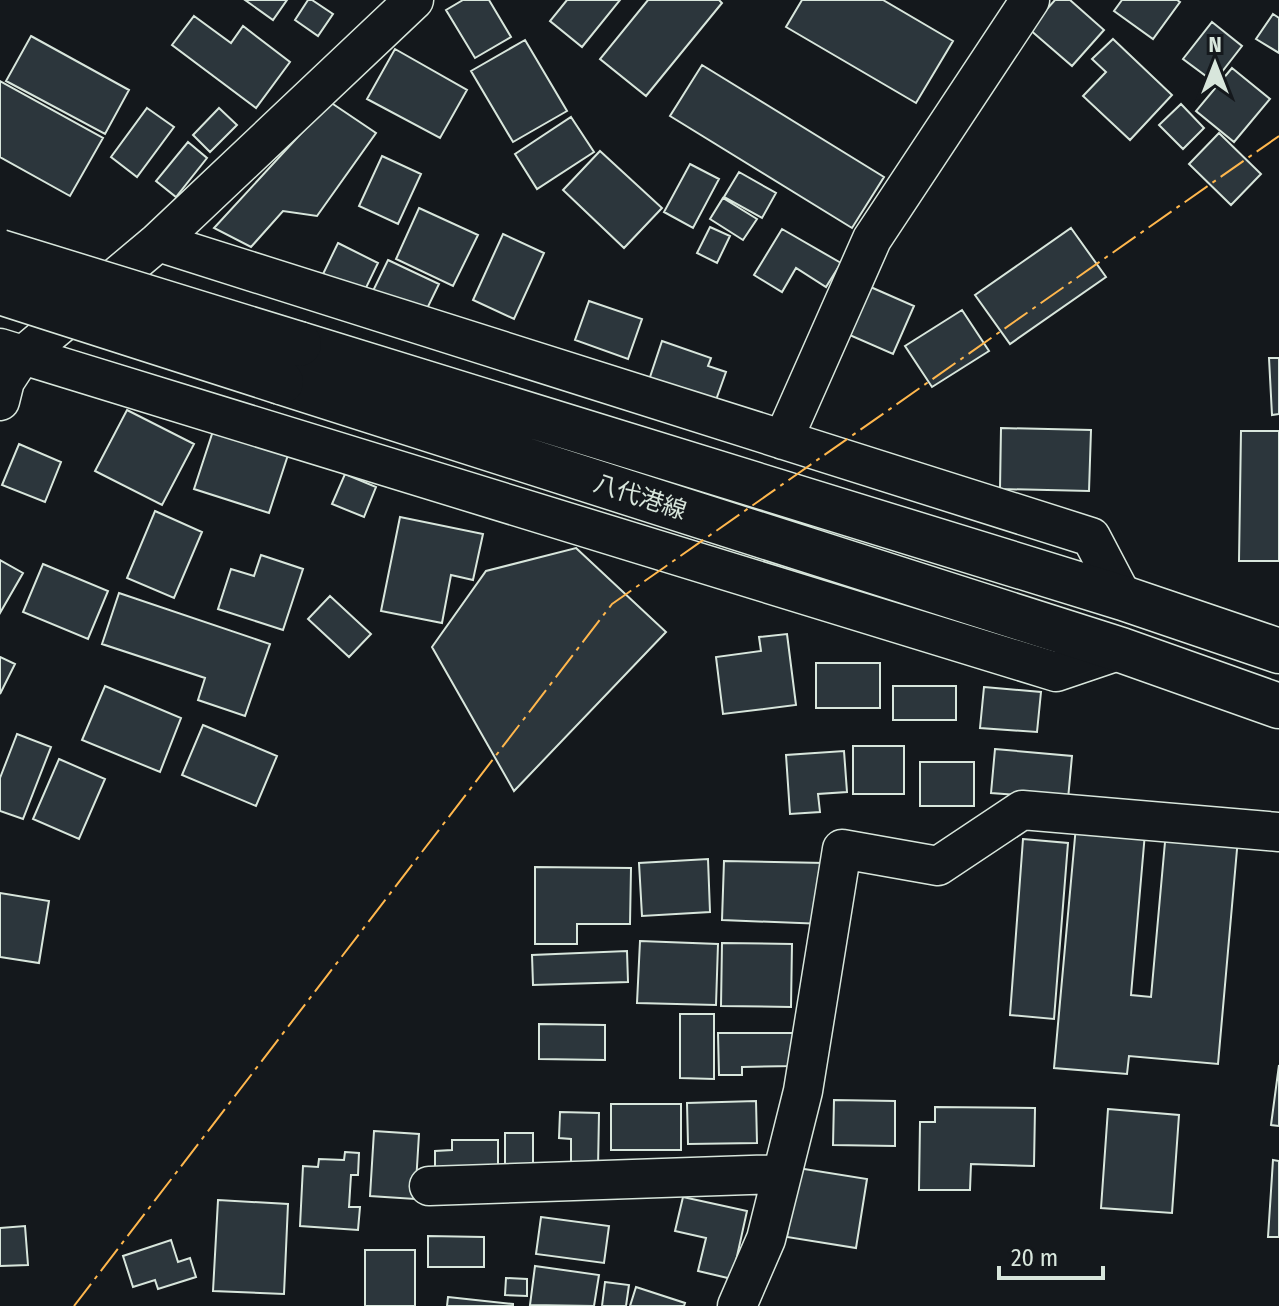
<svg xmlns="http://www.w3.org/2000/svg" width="1279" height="1306" viewBox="0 0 1279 1306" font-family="'Fira Sans Condensed','Noto Sans JP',sans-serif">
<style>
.building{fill:#2c363c;stroke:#d8e6dc;stroke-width:2}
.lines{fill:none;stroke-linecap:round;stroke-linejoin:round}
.minor-casing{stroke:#d8e6dc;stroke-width:41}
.major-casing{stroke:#d8e6dc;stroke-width:47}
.minor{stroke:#14181c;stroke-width:38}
.major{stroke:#14181c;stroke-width:44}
.major-bridge-casing{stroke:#d8e6dc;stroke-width:47;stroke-linecap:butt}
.major-bridge{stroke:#14181c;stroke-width:44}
.power{stroke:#ffb74d;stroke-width:2;stroke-dasharray:28 6 4 6;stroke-linecap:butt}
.labels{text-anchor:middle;stroke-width:6;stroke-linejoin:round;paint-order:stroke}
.street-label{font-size:24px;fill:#d8e6dc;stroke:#14181c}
</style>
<rect width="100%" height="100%" fill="#14181c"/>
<path class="building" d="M245,0H287L273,20Z
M308,0H312L333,14L318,36L295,20Z
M463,0H489L511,37L475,58L446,10Z
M567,0H620L582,47L550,21Z
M648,0H719L722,3L646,96L600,59Z
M802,0H883L953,41L916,103L786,27Z
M1055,0H1070L1104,30L1072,66L1029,29Z
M1122,0H1177L1180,2L1153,39L1114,11Z
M1273,14L1279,18V53L1256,39Z
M194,16L231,43L243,26L290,62L256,108L172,45Z
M1212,22L1242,46L1214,82L1183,59Z
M31,36L129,90L105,134L6,81Z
M1113,39L1172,95L1130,140L1083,96L1106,72L1092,59Z
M525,40L567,111L513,142L471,71Z
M395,49L467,90L440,138L367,99Z
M702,65L884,177L852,228L670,116Z
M1232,68L1270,99L1234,142L1196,111Z
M0,81L103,138L70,196L0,157Z
M330,102L376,133L317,216L283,211L251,247L214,228Z
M1181,104L1204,128L1183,149L1159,125Z
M147,108L174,127L137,177L111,157Z
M219,108L237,125L210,152L193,135Z
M571,117L594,152L537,189L515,154Z
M1219,133L1261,174L1231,205L1189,164Z
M188,142L207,158L176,197L156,181Z
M600,151L662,208L624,248L563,190Z
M382,156L421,174L398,224L359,206Z
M690,164L719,179L693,228L664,212Z
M739,172L776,193L762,218L724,197Z
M723,198L757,219L743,240L710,219Z
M419,208L478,235L453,286L396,259Z
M710,227L730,236L717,263L697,253Z
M1071,228L1106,277L1010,344L975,295Z
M782,229L841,263L826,287L796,268L782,292L754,275Z
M503,234L544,253L514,319L473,300Z
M338,243L378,263L363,294L323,274Z
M388,260L439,284L422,319L371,295Z
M866,285L914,306L893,354L845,333Z
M589,301L642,319L628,359L575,340Z
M962,310L989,351L932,387L905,346Z
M662,341L711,358L708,366L726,372L712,411L646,389Z
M1269,358H1279V414L1272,415Z
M127,410L194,444L162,505L95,471Z
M1001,428L1091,430L1089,491L1000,489Z
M213,431L288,455L269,513L194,489Z
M1241,431H1279V561H1239Z
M19,444L61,462L45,502L2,485Z
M345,474L376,487L364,517L332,504Z
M155,511L202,532L174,598L127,578Z
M400,517L483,534L473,580L451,575L442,623L381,611Z
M576,548L666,632L514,791L432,647L486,571Z
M261,555L303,569L283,630L218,609L231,569L254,576Z
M0,560L23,573L0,613Z
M43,564L108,591L88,639L23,612Z
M119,593L270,644L245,716L198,700L205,678L102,644Z
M330,596L371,634L349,657L308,619Z
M787,634L796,705L723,714L716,657L761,651L759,637Z
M0,657L15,664L0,694Z
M816,663H880V708H816Z
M105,686L181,718L160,772L82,740Z
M893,686H956V720H893Z
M984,687L1041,692L1037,732L980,728Z
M203,725L277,756L256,806L182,775Z
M17,734L51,747L23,819L0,811V778Z
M853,746H904V794H853Z
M995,749L1072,756L1068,799L991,793Z
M844,751L847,792L818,794L820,812L790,814L786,755Z
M59,759L105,779L79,839L33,819Z
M920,762H974V806H920Z
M1076,826L1145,833L1131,995L1151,997L1166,831L1238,838L1218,1064L1129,1056L1127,1074L1054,1068Z
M1023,839L1068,843L1054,1019L1010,1015Z
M708,859L710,912L642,916L639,863Z
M724,861L825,863L824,924L722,920Z
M535,867L631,868L630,924H577V944H535Z
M0,893L49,901L39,963L0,957Z
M640,941L718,944L716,1005L637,1003Z
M722,943L792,944L791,1007L721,1006Z
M627,951L628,982L533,985L532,955Z
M680,1014H714V1079L680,1078Z
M539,1024L605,1025V1060L539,1059Z
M718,1033H794V1066L742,1067V1075H719Z
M1279,1065V1126L1271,1125Z
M834,1100L895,1101V1146L833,1145Z
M756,1101L757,1143L688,1144L687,1103Z
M611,1104H681V1150H611Z
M935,1107L1035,1108L1034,1166L971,1164L970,1190H919L920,1122H935Z
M1108,1109L1179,1115L1172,1213L1101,1208Z
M560,1112L599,1113L598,1169L571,1168V1139L559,1138Z
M374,1131L419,1134L415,1199L370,1196Z
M505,1133H533V1164H505Z
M452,1140H498V1169L435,1170V1151L452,1150Z
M345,1152L359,1153L358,1175H351L349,1207H360L358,1230L300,1226L303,1166L318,1167L319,1159L344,1160Z
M1273,1160L1279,1161V1237H1268Z
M798,1168L867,1179L856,1248L787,1237Z
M683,1197L747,1211L732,1279L698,1271L706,1238L675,1231Z
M218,1200L288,1204L284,1294L213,1291Z
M541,1217L609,1226L604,1263L536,1254Z
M25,1226L28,1265L0,1266V1228Z
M428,1236L484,1237V1267H428Z
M171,1240L178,1262L190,1258L196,1277L158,1289L155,1280L133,1287L123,1256Z
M365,1250H415V1306H365Z
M535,1266L599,1275L594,1306L530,1305Z
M506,1278L527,1279V1296L505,1295Z
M605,1282L629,1285L626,1306H602Z
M636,1287L685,1303L684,1306H630Z
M448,1297L513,1304V1306H447Z"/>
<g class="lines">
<g class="minor-casing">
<path id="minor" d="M158,242L1091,537L1123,598
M0,348L1056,672L1121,650
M8,368L158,242L414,0
M0,401L5,381L22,355
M783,440L872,239L1030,0
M429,1186L782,1174
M737,1306L766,1239L803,1091L842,849L938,866L1022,810L1279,832"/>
</g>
<g class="major-casing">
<path id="major" d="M299,344L1123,598L1279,651
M281,382L1121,650L1279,706"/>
</g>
<use href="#minor" class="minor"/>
<use href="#major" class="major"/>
<g class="major-bridge-casing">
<path id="major-bridge" d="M0,252L299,344
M0,292L281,382"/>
</g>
<use href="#major-bridge" class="major-bridge"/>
<path class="power" d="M74,1306L612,604L1279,136"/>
</g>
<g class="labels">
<g class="street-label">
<text transform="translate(640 497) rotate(18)" y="8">八代港線</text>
</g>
</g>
<g transform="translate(1215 64)" stroke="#14181c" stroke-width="6" paint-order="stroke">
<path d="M0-6L14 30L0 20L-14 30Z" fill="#d8e6dc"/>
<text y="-12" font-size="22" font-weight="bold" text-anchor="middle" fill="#d8e6dc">N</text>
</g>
<path d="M999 1266v12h104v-12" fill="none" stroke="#d8e6dc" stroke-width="4"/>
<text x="1011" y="1266" font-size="24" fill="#d8e6dc" stroke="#14181c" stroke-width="6" paint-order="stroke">20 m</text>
</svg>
